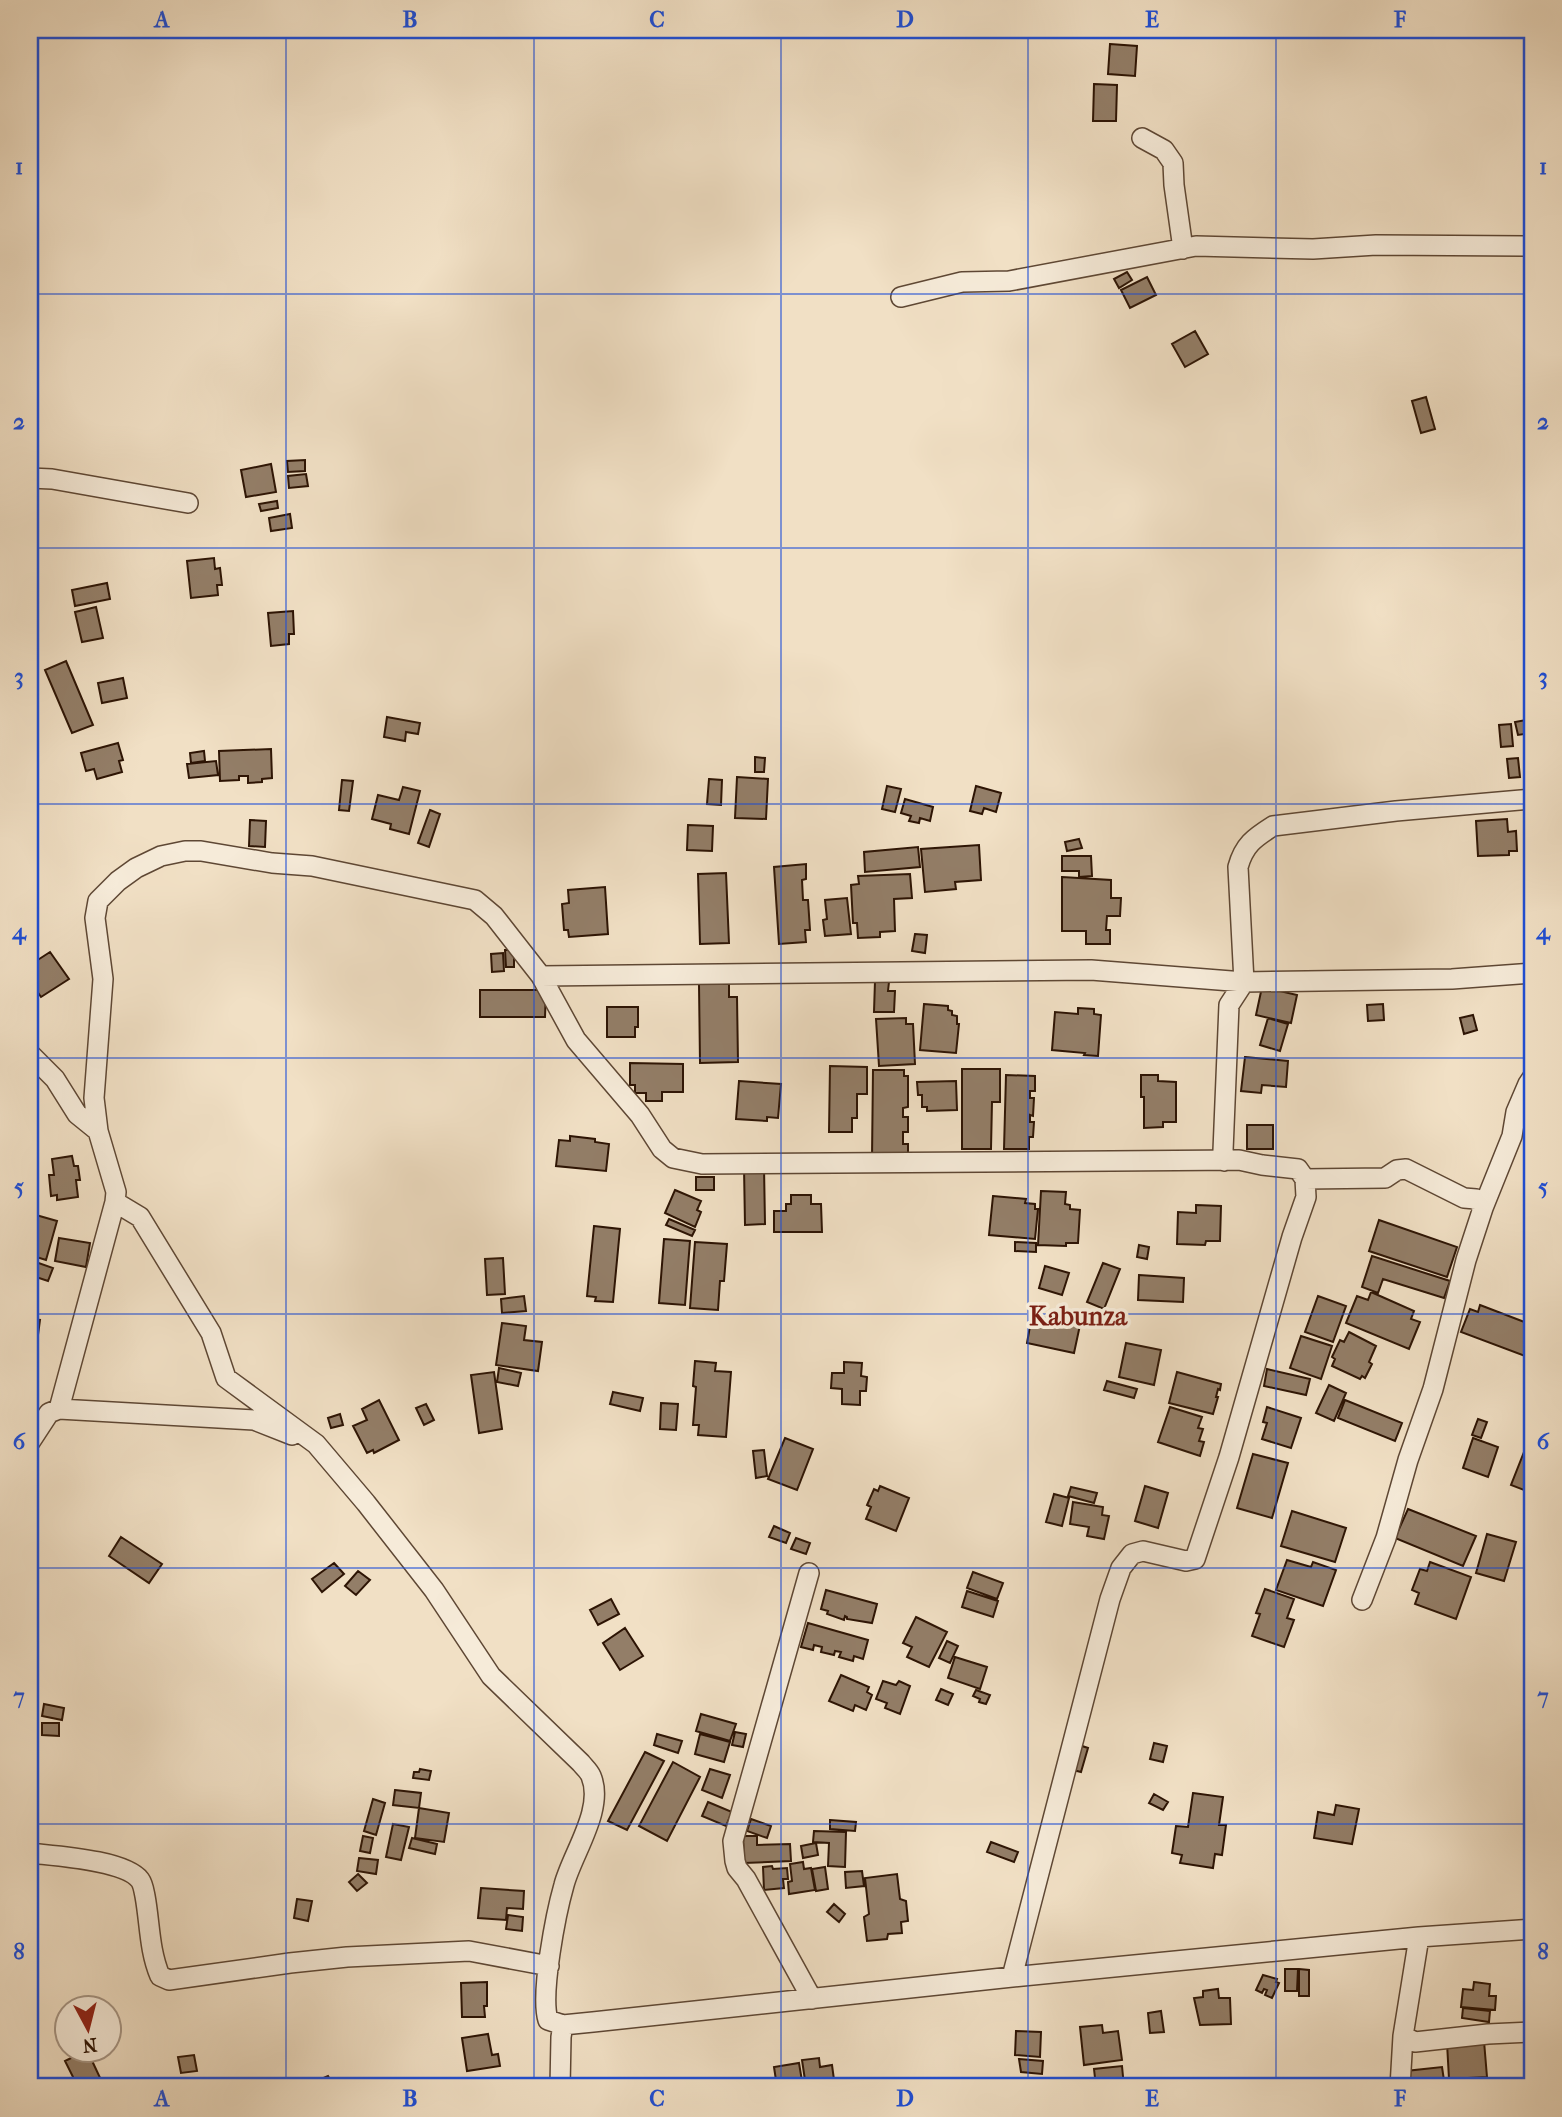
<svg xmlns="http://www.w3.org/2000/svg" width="1562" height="2117" viewBox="0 0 1562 2117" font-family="'IM FELL French Canon',serif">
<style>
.building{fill:#937e68;stroke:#2d1404;stroke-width:2}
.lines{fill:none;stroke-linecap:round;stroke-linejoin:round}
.minor-casing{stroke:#5e4734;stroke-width:22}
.minor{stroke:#f6ebd9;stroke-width:19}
.grid{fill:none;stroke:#1d4ed8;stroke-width:2;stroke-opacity:0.55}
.labels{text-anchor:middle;stroke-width:7;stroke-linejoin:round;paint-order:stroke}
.quarter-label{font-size:26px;font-weight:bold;fill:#7a1f14;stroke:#f6ebd9}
.neatline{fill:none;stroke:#1d4ed8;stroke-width:2.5}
.grid-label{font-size:23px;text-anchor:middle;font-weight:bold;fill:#1d4ed8}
</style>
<rect width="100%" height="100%" fill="#f1e0c5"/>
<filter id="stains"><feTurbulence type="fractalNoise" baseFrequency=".00286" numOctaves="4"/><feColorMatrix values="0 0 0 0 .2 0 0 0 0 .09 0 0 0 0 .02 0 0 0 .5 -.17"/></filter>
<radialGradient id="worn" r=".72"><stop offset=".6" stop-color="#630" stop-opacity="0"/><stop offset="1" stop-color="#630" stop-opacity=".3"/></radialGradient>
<path class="building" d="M1110,44L1137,46L1135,76L1108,74Z
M1094,84L1117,85L1116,121H1093Z
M1127,272L1132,280L1119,288L1114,279Z
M1147,277L1156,295L1130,308L1121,290Z
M1195,331L1208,354L1185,367L1172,344Z
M1426,397L1435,429L1421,433L1412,401Z
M305,460V471L288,472L287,461Z
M271,464L276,492L246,497L241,470Z
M306,474L308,486L289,488L288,476Z
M277,501L278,508L261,511L259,504Z
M290,514L292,528L271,531L269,518Z
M214,558L215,569L220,568L222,585H217L218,595L191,598L187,561Z
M107,583L110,599L75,606L72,590Z
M96,607L103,638L82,642L75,612Z
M293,611L294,634H289V644L271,646L268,613Z
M66,661L93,725L72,733L45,670Z
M123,678L127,698L102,703L98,683Z
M387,717L420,723L418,734L406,732L405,741L384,737Z
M1532,719V733L1518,735L1515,722Z
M1511,724L1513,746L1501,747L1499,725Z
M118,743L123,760L119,761L122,772L97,779L94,769L86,771L81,753Z
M271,749L272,778L262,779V782L248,783V776H239V780L220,781L219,751Z
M204,751L205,761L191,763L190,753Z
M755,757L765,758L764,772H755Z
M1518,758L1520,777L1509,778L1507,759Z
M216,761L218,775L189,778L187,764Z
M737,777L768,779L766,819L735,818Z
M709,779L722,780L721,805L707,804Z
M342,780L353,781L349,811L339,810Z
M887,786L901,789L895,812L882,809Z
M976,786L1001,793L996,812L984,808L982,814L970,811Z
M403,787L420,791L409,834L390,829L391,824L372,819L378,795L399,800Z
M905,799L933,807L930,821L920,818L919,823L909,821L911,816L901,813Z
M430,810L440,814L429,847L418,843Z
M1507,819L1508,832L1516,831L1517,851H1509V855L1478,856L1476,821Z
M250,820L266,821L265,847L249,846Z
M688,825L713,826L712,851L687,850Z
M1079,839L1082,848L1067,851L1065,842Z
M979,845L981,880L955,882L956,889L925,892L921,849Z
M918,847L920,867L865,872L864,852Z
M1062,856H1091L1092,876L1079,877V871H1062Z
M806,864V879L802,880L803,900H808L810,930H805L806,942L779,944L774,867Z
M726,873L729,943L700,944L698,874Z
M910,874L912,898L894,899L895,931L880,932V937L858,938L857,923H853L851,885L859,884L858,876Z
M1062,877L1111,880V898H1121L1120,916H1107L1106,930H1110V944H1086V931H1062Z
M605,887L608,934L569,937L568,930H564L562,904L569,903L568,890Z
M847,898L851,934L825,936L823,920L827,919L825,900Z
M915,934L927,935L925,953L912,951Z
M505,950H514V967H506Z
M50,952L69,979L41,997L30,981V965Z
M503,953L504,971L492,972L491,954Z
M875,981L889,982L888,991H895L894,1012H874Z
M699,984H729V997H737L738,1062L700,1063Z
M1262,987L1297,995L1291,1023L1256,1015Z
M480,990H546L545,1017H480Z
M924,1004L948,1006V1010L952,1011V1015L957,1016V1024H959L956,1053L920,1050Z
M1383,1004L1384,1020L1368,1021L1367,1005Z
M607,1007H638V1027H635V1037H607Z
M1078,1008L1094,1009V1014L1101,1015L1098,1056L1084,1055L1085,1053L1052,1050L1055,1012L1078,1014Z
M1473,1015L1477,1030L1464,1034L1460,1018Z
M906,1018V1024H913L915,1064L879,1066L876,1019Z
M1268,1018L1288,1024L1280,1051L1260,1045Z
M1245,1057L1288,1061L1286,1087L1262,1085L1261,1093L1241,1091Z
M630,1063L683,1064V1092H662V1101H646V1093H635V1085H630Z
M830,1066L867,1067V1094H857V1118H852V1132H829Z
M962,1069H1000V1102H992L991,1149H962Z
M873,1070H904V1076H908V1107L903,1108V1117H908V1132H903V1144H908V1158H872Z
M1006,1075L1035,1076V1091H1030V1098H1034L1033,1116L1030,1115V1122H1034L1033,1137H1029V1149H1004Z
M1141,1075H1158V1081L1176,1082V1122H1163V1127L1144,1128V1097H1141Z
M739,1081L781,1084L778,1118L767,1117V1121L736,1119Z
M956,1081L957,1110L927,1111V1107H922V1095H918L917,1082Z
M1247,1125H1273V1149H1247Z
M570,1136L595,1139V1142L609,1144L606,1171L556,1166L559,1140L570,1141Z
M72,1156L74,1166H78L80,1180H76L78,1197L57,1200V1195L51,1196L49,1175H54L52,1159Z
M744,1167H764L765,1224L745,1225Z
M696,1177H714V1190H696Z
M675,1190L701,1201L697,1210L701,1212L695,1227L665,1213Z
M1041,1191L1066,1192L1065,1204L1070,1205V1209L1080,1210L1078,1243H1066V1246L1038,1245Z
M791,1195H811V1204H821L822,1232H774V1211H786V1204H791Z
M993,1196L1026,1199L1025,1203L1035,1204V1209H1038L1035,1239L989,1235Z
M1196,1205L1221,1206L1220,1241H1206L1205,1245L1177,1244L1178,1212L1196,1213Z
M36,1215L57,1221L46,1260L30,1255V1239Z
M669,1219L695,1230L692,1236L666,1225Z
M1379,1220L1457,1247L1447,1277L1369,1251Z
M594,1226L620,1229L613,1302L595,1301L596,1297L587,1296Z
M59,1238L90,1243L86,1267L55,1261Z
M664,1239L690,1241L685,1305L659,1303Z
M695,1242L727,1244L724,1281H720L718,1310L690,1308Z
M1015,1242L1036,1243V1252L1015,1251Z
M1139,1245L1149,1247L1147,1259L1137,1257Z
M1372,1256L1450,1281L1444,1298L1383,1279L1378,1293L1362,1287Z
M503,1258L505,1294L487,1295L485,1259Z
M30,1260L53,1268L48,1281L30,1275Z
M1103,1263L1120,1269L1104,1309L1087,1302Z
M1045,1266L1069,1273L1062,1295L1039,1288Z
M1139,1275L1184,1278L1183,1302L1138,1300Z
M1371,1292L1414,1311L1411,1319L1420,1322L1409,1349L1346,1323L1357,1296L1368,1300Z
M524,1296L526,1311L502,1313L501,1299Z
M1318,1296L1346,1306L1333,1342L1305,1332Z
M1480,1305L1532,1325V1337L1525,1356L1461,1332L1470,1309L1478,1312Z
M1032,1315L1080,1325L1074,1353L1027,1343Z
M30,1319L40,1320L38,1335L34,1334L31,1352Z
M502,1323L526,1326L524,1340L542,1342L538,1371L496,1365Z
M1349,1332L1376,1346L1369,1362L1372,1364L1365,1378L1362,1376L1360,1379L1332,1366L1335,1359L1332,1357L1340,1340L1344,1342Z
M1301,1336L1332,1346L1321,1379L1290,1368Z
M1126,1343L1161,1350L1154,1385L1119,1377Z
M695,1361L716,1363L715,1371L731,1372L726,1437L698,1435L699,1425H693L696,1387L693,1386Z
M844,1362L862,1363L861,1376L867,1377L866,1391H860V1405L842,1404V1389L831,1388L832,1373H844Z
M499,1368L521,1373L518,1386L497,1382Z
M1267,1369L1310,1379L1306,1395L1264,1386Z
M494,1372L502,1429L479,1433L471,1375Z
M1177,1372L1221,1384L1220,1390L1218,1389L1216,1397H1218L1213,1414L1169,1403Z
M1107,1381L1137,1389L1134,1398L1104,1390Z
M1329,1385L1346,1393L1334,1421L1316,1413Z
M613,1392L643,1398L640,1411L610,1404Z
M379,1400L399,1440L374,1453L373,1450L367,1453L353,1426L367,1420L362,1409Z
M1345,1400L1402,1423L1395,1441L1338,1418Z
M661,1403L678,1404L676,1430L660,1429Z
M426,1404L434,1420L424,1425L416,1408Z
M1170,1407L1202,1417L1198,1428L1203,1429L1199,1441L1204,1442L1200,1456L1158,1442Z
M1267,1407L1301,1418L1291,1448L1262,1439L1267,1423L1263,1422Z
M340,1414L343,1425L331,1428L328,1418Z
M1478,1419L1487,1422L1481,1438L1472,1435Z
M785,1438L813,1449L797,1490L768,1479Z
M1473,1438L1498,1447L1488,1477L1463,1468Z
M764,1450L767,1476L756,1478L753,1451Z
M1524,1452L1532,1455V1493L1511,1485Z
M1253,1454L1288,1463L1272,1518L1237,1508Z
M880,1486L909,1498L896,1531L866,1519L871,1507L867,1505L874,1489L878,1491Z
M1145,1486L1168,1493L1158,1528L1135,1521Z
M1071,1487L1097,1493L1094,1503L1068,1496Z
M1054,1494L1069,1498L1062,1526L1046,1522Z
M1073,1502L1103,1507L1102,1515L1109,1516L1104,1539L1087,1536L1089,1527L1070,1524Z
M1408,1509L1476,1536L1463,1566L1395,1538Z
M1292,1511L1346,1528L1335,1562L1281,1546Z
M774,1526L790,1533L786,1543L769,1537Z
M1487,1534L1516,1542L1504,1581L1476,1573Z
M121,1537L162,1564L149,1583L109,1556Z
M796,1538L810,1543L806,1554L791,1549Z
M1287,1560L1311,1567L1313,1562L1336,1570L1323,1606L1276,1590Z
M1430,1562L1471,1577L1456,1619L1415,1604L1419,1593L1412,1590L1420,1569L1427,1571Z
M334,1563L344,1574L322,1592L312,1579Z
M358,1571L370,1580L356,1595L345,1586Z
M973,1572L1003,1583L997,1599L967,1588Z
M1265,1589L1294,1599L1287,1618L1294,1620L1284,1647L1252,1636L1260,1614L1256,1613Z
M826,1590L877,1604L872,1623L847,1619V1617L845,1616L844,1620L827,1614L828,1611L821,1609Z
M967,1591L998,1601L993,1617L962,1607Z
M611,1599L619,1614L598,1625L590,1610Z
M916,1617L947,1632L929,1667L907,1657L912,1647L903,1643Z
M808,1623L868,1640L863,1659L854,1656L853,1661L839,1657L841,1652L835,1651L834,1655L821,1652L822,1647L814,1645L813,1650L801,1647Z
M625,1628L643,1656L620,1670L603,1643Z
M947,1641L958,1646L950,1663L939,1658Z
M955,1657L987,1667L980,1689L948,1678Z
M841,1675L869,1687L867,1692L872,1695L866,1710L855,1705L853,1711L829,1701Z
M883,1681L896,1685L899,1681L910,1686L900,1714L885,1708L887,1703L876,1699Z
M941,1689L953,1694L948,1705L936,1700Z
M976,1690L990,1695L986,1704L979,1702L980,1699L973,1696Z
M44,1704L64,1708L62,1720L42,1716Z
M701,1714L736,1724L730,1741L696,1731Z
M42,1723H59V1736L42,1735Z
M735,1732L746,1734L743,1747L732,1745Z
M657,1734L682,1741L678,1753L654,1745Z
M700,1734L730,1742L724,1762L695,1754Z
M1154,1743L1167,1746L1163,1762L1150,1759Z
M1076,1744L1088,1748L1081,1772L1069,1769Z
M645,1752L664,1761L627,1830L608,1821Z
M673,1762L700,1777L667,1841L639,1826Z
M420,1769L431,1771L429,1780L413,1778L414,1772H419Z
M710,1769L730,1775L722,1798L702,1790Z
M395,1790L421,1793L419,1808L393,1805Z
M1193,1793L1223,1797L1219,1825H1226L1222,1855L1215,1854L1213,1868L1180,1863L1182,1855L1172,1853L1176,1826L1188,1827Z
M1154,1794L1168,1802L1163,1810L1149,1803Z
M373,1799L385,1803L376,1835L364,1831Z
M708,1802L732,1812L726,1826L702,1816Z
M1336,1805L1359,1809L1352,1844L1314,1838L1318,1812L1334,1815Z
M419,1808L449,1813L444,1842L415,1838Z
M751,1819L771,1826L767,1838L747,1831Z
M830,1820L856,1822L855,1831L830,1829Z
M393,1824L409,1827L401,1860L386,1857Z
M814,1831L846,1832L845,1867L828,1866L829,1843L813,1842Z
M363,1836L373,1838L370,1853L360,1851Z
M743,1836H757V1845L790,1844L791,1861L744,1863Z
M412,1838L437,1844L435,1854L409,1848Z
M991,1842L1018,1852L1014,1862L987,1852Z
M816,1843L818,1855L803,1858L801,1846Z
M359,1858L378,1860L376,1874L357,1871Z
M803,1862L804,1869L811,1868L815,1890L789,1894L788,1882L792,1881L790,1864Z
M772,1866L773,1869L787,1868L788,1879H783L784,1888L764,1890L763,1867Z
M825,1867L828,1889L816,1891L812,1869Z
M862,1871L864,1886L846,1888L845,1872Z
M358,1874L367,1883L357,1891L349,1882Z
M897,1874L900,1899L906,1901L908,1921L901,1922L902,1933L888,1934L887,1939L867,1941L864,1917L869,1914L865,1878Z
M481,1888L524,1891L523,1909L507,1908L506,1920L478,1918Z
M297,1899L312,1901L308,1921L294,1918Z
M834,1904L845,1914L839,1922L827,1912Z
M508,1915L523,1917L522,1931L506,1929Z
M1285,1969H1298L1297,1991H1285Z
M1299,1969L1309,1970V1996H1299Z
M1263,1975L1277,1979L1276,1982L1279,1983L1272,1998L1265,1995L1267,1990L1264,1989L1262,1993L1256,1990Z
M487,1982V2006H484L485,2017H462L461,1983Z
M1474,1982L1490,1984L1489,1996H1496L1495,2010L1461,2007L1463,1989L1473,1990Z
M1218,1989L1219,1998H1230L1231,2024L1200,2025L1194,1998L1203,1997V1991Z
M1463,2008L1490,2011L1489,2022L1462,2018Z
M1161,2011L1164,2032L1150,2033L1148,2013Z
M1102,2025L1103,2033L1118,2031L1122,2060L1084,2065L1080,2027Z
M1016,2031L1041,2032L1040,2057L1015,2055Z
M488,2034L492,2055L498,2054L500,2066L467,2071L462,2038Z
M1484,2041L1487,2077L1449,2079L1447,2043Z
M87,2050L102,2082L91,2087H78L65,2061Z
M194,2055L197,2071L181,2073L178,2057Z
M819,2058L820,2067L832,2065L835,2087H806L802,2060Z
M1019,2059L1043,2061L1042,2074L1021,2072Z
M799,2063L803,2087H777L774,2067Z
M1122,2066L1124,2087H1096L1094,2069Z
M1442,2067L1445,2087H1408L1406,2071Z
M328,2076L334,2087H302Z
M1512,2078L1513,2087H1531H1490V2083L1495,2084V2079Z"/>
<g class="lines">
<g class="minor-casing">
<path id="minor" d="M1142,138L1164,150L1173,163L1174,185L1183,249
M901,297L962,282L1009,281L1196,246L1313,249L1376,245L1532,246
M30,478L52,479L188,503
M541,976L1091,970L1244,982L1452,979L1532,973
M30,1054L55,1079L77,1114L98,1131
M1224,1161L1223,1151L1229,1005L1244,982L1238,867C1244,845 1254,838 1273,826L1396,811L1532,799
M1305,1179L1385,1178L1397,1170L1406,1169L1464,1198L1476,1199L1483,1208
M59,1409L115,1202
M30,1442L49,1413L59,1409L254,1420L292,1435
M809,1573L733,1841L735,1861L737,1868L746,1879L812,1999
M1362,1600L1386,1538L1408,1460L1433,1389L1466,1260L1483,1208L1512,1136L1516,1112L1528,1084L1532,1078
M30,1853C55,1856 125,1860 140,1880C143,1884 144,1891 145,1896C150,1923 149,1950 160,1976L169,1980L290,1963L347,1957L469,1951L549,1966
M1012,1977L1110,1599L1121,1568L1132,1554L1143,1551L1186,1561L1195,1559L1229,1457L1292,1237L1306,1197L1305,1179L1298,1169L1262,1165L1239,1160L702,1164L673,1158L662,1149L640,1115L576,1040L541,976L494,916L475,900L312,866L272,863L201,851H185L161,856L136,868L118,881L98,901L95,918L103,979L94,1098L98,1131L116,1192L115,1202L140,1217L211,1333L226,1378L316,1444L366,1503L434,1590L491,1676L581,1763C584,1767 589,1771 591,1776C605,1809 572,1854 564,1885C556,1913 540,1994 548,2020L563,2025L593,2022L1012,1977L1419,1937L1532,1929
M1403,2036L1415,2042L1488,2034L1532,2032
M560,2087L561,2037L563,2025
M1400,2087L1403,2036L1419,1937"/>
</g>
<use href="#minor" class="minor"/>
</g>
<path class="grid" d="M286,30V2087M534,30V2087M781,30V2087M1028,30V2087M1276,30V2087M30,294H1532M30,548H1532M30,804H1532M30,1058H1532M30,1314H1532M30,1568H1532M30,1824H1532"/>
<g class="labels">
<g class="quarter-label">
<text x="1078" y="1325">Kabunza</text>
</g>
</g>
<rect width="1562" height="2117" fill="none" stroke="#f1e0c5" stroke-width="77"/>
<g transform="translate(88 2029) rotate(173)"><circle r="33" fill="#f6ebd9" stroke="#a69584" stroke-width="2"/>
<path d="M0-5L12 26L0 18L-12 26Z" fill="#8f2418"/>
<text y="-10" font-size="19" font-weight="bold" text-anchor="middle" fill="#2d1404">N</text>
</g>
<rect x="38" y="38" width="1486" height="2040" class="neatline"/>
<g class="grid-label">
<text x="162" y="27">A</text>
<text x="410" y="27">B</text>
<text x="657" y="27">C</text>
<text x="905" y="27">D</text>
<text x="1152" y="27">E</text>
<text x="1400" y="27">F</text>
<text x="19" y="174">1</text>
<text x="1543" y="174">1</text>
<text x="19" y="429">2</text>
<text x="1543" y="429">2</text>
<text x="19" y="684">3</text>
<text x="1543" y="684">3</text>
<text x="19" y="939">4</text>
<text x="1543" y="939">4</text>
<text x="19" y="1194">5</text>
<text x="1543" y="1194">5</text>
<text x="19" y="1449">6</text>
<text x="1543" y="1449">6</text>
<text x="19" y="1704">7</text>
<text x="1543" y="1704">7</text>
<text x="19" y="1959">8</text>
<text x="1543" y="1959">8</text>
<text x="162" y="2106">A</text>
<text x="410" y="2106">B</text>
<text x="657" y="2106">C</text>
<text x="905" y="2106">D</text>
<text x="1152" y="2106">E</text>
<text x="1400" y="2106">F</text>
</g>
<rect width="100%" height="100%" filter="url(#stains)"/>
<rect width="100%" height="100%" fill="url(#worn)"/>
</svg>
